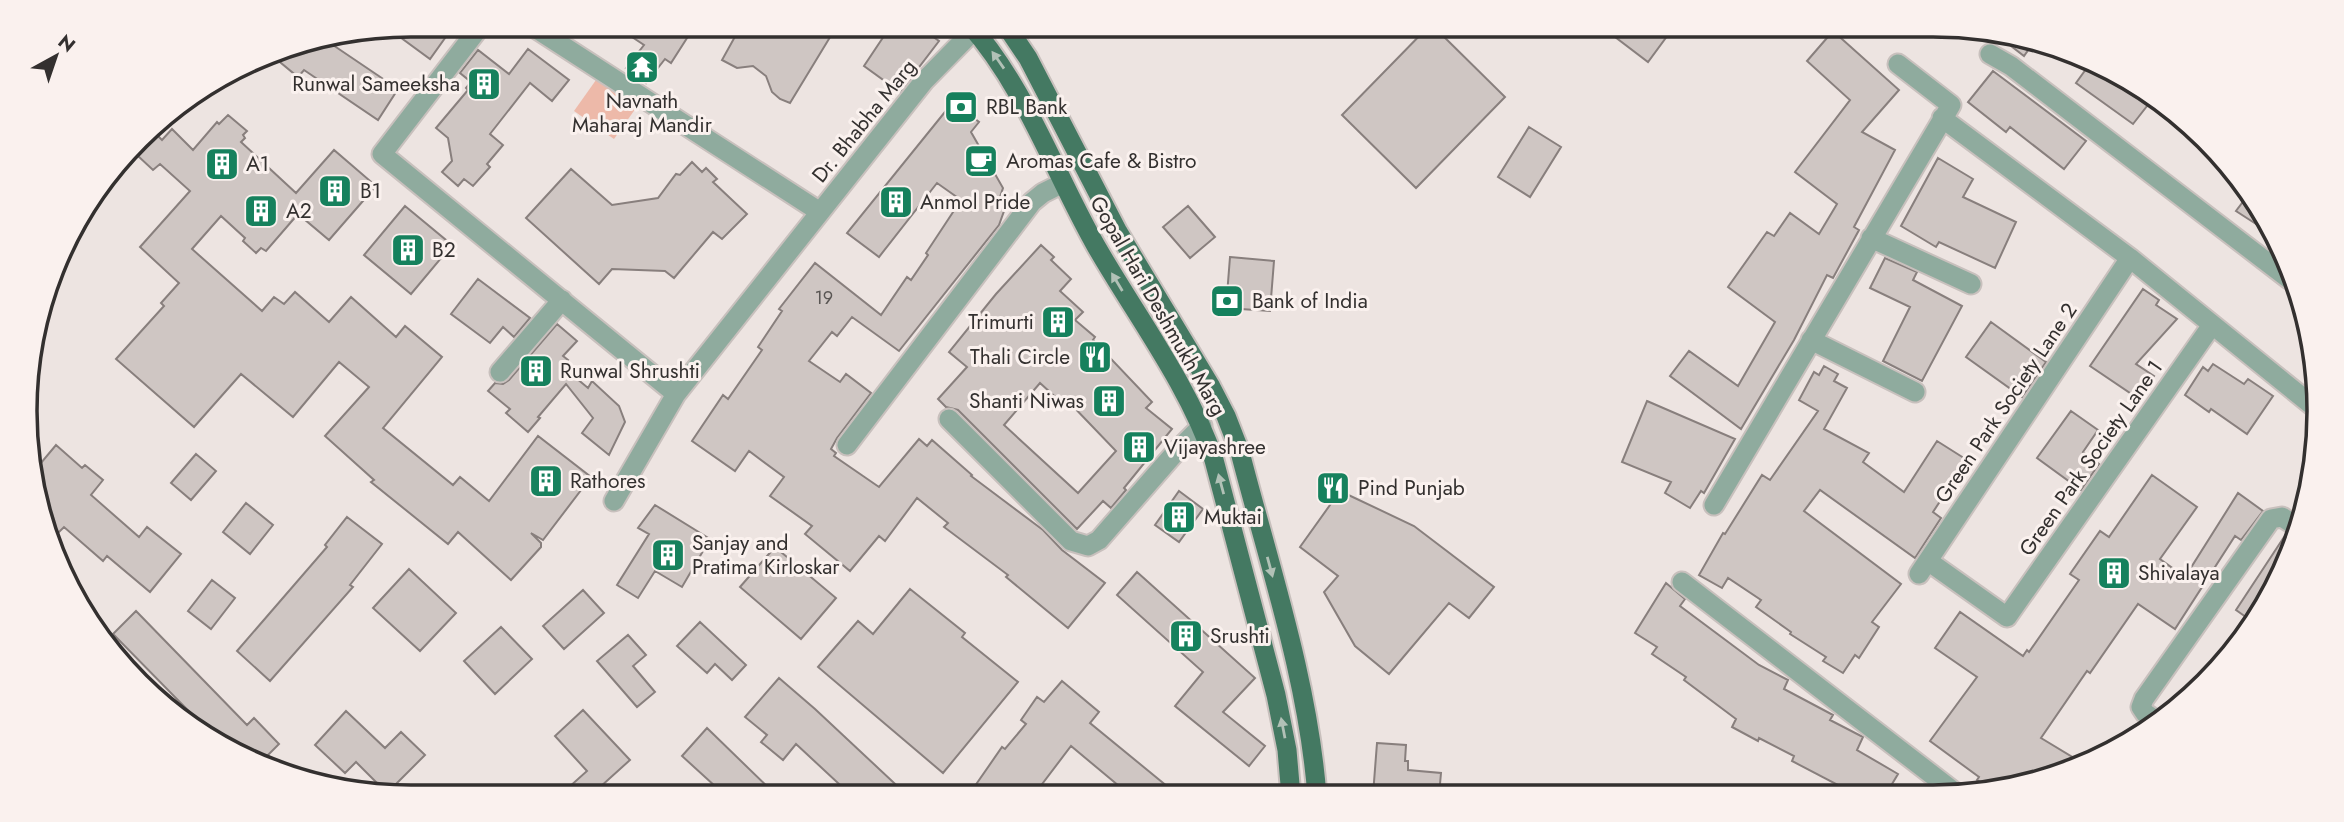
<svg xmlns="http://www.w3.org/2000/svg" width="2344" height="822" viewBox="0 0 2344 822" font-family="Jost,sans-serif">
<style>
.green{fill:#edb9a9}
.building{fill:#cfc6c3;stroke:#887f7d;stroke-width:2;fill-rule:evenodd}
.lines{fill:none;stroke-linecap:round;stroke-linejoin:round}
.minor-casing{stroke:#c8c0bd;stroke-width:23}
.primary-casing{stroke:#c8c0bd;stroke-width:23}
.minor{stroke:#8fab9e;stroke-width:19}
.primary{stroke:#447962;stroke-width:19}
.oneway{fill:#b1c1b6}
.labels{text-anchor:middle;stroke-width:6;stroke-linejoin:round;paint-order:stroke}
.number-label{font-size:18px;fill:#5a5654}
.poi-label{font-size:21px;fill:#33302f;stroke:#faf1ee;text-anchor:start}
.street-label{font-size:21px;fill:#33302f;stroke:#faf1ee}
.rim{fill:none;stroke:#33302f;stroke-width:3.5}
</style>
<rect width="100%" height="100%" fill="#ede4e1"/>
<path class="green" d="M596,80L636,108L614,139L574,111Z"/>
<path class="building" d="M411,24H455L430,59L389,29Z
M636,24H696L671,63L665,59L646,83L626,68L644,45L629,35Z
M742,24H838L790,103L780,99L772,92L766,76L753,66L737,68L722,60Z
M892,24H915L939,41L900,92L864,66Z
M1431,24L1505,97L1416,188L1342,115Z
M1598,24H1676L1648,62Z
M1833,31L1899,90L1862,132L1895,150L1854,227L1859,230L1833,278L1827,275L1794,340L1741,429L1670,376L1689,351L1738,386L1775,322L1728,287L1767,232L1774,236L1790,213L1819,234L1837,204L1795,172L1850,100L1807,61Z
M1993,32L2033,38L2036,39L2024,56Z
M327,41L398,89L378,120L304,70L298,77L269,53Z
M528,49L569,80L552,101L530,83L490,134L503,145L487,164L490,167L473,186L464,179L458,186L442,172L452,161L448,138L436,128L468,90L466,88L471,82L460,73L478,50L509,74Z
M2089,65L2154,97L2133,124L2076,83Z
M1993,71L2086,141L2064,169L2010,127L2006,132L1968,102Z
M953,102L979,122L971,132L1003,188L997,206L1004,211L999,225L899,351L852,317L837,336L832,332L809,361L840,382L846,374L871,393L837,438L831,449L836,453L834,456L879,487L919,439L927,446L932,440L972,475L971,476L1043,530L1062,550L1105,583L1068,628L1006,577L1008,575L944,527L948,523L917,498L885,541L879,536L850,571L805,534L812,526L770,496L784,477L749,451L735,471L692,441L723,395L728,399L762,350L758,347L782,311L779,309L815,263L881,315L907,277L911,280L928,255L926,253L961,200L937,183L879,257L847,233Z
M228,115L247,131L243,135L245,138L241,142L296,193L334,150L376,186L329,240L298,214L266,251L261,248L256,253L243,241L245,238L221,216L192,249L262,311L274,297L284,304L295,292L329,322L351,297L396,337L405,326L442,357L383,428L453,485L460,477L489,501L538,436L591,477L543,540L531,533L541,543V547L511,580L458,532L448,544L371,482L374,480L325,436L369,387L339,362L293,417L241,374L194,427L116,359L164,306L161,303L179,283L140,247L190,191L160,164L153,170L138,156L158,136L162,140L172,129L193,150L217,122L219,124Z
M1529,127L1561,147L1530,197L1498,177Z
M1938,158L1973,179L1963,197L2016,222L1995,268L1939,242L1936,247L1901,226Z
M692,162L702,172L706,168L717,179L713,182L747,214L722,239L713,232L674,278L665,271L612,269L599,284L526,218L571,169L612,205L658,198L676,174L680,175Z
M2248,195L2264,213L2256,224L2236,211Z
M405,206L452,245L411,294L364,255Z
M1188,206L1215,237L1190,258L1163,227Z
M1041,245L1054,257L1051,260L1071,279L1060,291L1083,312L1075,320L1095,337L1093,340L1152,402L1146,408L1172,429L1124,488L1126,490L1111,508L1103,501L1077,529L958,410L946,407L938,399L967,367L949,352L996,294ZM1040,383L1062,403L1066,399L1116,451L1078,493L1004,425Z
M1230,257L1274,261L1270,311L1226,308Z
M1885,258L1917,272L1913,280L1962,306L1922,381L1883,361L1910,307L1870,288Z
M478,279L530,318L514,337L503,327L490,343L451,314Z
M2143,289L2159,300L2156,305L2177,319L2136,364L2154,376L2139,399L2090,366Z
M1991,322L2046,362L2022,397L1966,357Z
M557,324L577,341L563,356L568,360L563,367L588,388L592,381L619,406L625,422L609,455L582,433L593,418L566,384L538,417L540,418L528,432L506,413L510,409L488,391L495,383L503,384L509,380Z
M2213,364L2244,384L2248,379L2273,396L2247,434L2211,409L2209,412L2185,395L2203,367L2208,371Z
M1824,366L1838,374L1834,381L1847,388L1824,429L1869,453L1863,462L1904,492L1937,441L1967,460L1933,512L1941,518L1915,558L1820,490L1804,511L1901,584L1872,622L1879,627L1859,658L1855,655L1843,673L1823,661L1826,657L1790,634L1791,632L1756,607L1761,600L1728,578L1722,588L1699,575L1723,533L1725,534L1762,475L1770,480L1818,411L1799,400L1814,372L1819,375Z
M1647,401L1735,439L1704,493L1701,491L1690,508L1665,493L1671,482L1622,462Z
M2071,411L2098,430L2083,452L2099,464L2081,490L2037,458Z
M56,445L82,468L85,465L103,480L91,495L139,537L147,527L181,554L150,592L107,556L103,561L64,527L54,537L47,531L38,511L35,470Z
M196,454L216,471L191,500L171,483Z
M2152,475L2197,507L2160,559L2185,577L2238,493L2263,511L2241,540L2235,536L2175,629L2138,604L2090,673L2087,671L2041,738L2084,764L1995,791L1977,780L1979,777L1930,741L1977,677L1935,648L1960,612L2023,656L2027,650L2029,652L2079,580L2070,574L2100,531L2109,537Z
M1179,491L1203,509L1179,542L1155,525Z
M1340,491L1414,526L1494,587L1469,618L1449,603L1389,674L1355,646L1324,592L1338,576L1300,547Z
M246,503L273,525L250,554L223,532Z
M655,505L710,539L682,587L655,571L638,598L617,585L649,534L638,528Z
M347,517L382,544L350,585L353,587L270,681L237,651L327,547L325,545Z
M2286,534L2295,539L2268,605L2253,622L2236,610Z
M775,547L836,598L801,639L740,587Z
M409,569L456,613L420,651L373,608Z
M1137,572L1255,678L1223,712L1265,746L1249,766L1175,706L1203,672L1117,595Z
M212,580L235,598L211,629L188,611Z
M1666,583L1685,599L1680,606L1759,665L1788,680L1784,689L1833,715L1830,720L1863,737L1857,750L1898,774L1886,794H1855L1792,761L1794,756L1759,738L1758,741L1732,727L1736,719L1684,680L1686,677L1652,654L1657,647L1635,633Z
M910,589L965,633L962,637L1018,682L943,773L818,667L858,621L873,634Z
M583,590L604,613L564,649L543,626Z
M136,611L247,725L254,718L279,744L261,762L220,743L113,634Z
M700,622L746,665L732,680L715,664L707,673L677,646Z
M501,627L532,659L495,694L464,661Z
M628,635L646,655L633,666L655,692L637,707L597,661Z
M779,678L815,709L908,796L853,797L796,744L783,760L761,742L767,735L745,717Z
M1062,681L1099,712L1090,723L1179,796H1131L1071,746L1033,796H968L1002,747L1005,749L1026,724L1021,720L1037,697L1044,702Z
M583,710L630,760L589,797H558L587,771L555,736Z
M346,711L385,748L401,732L425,755L387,793L356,762L345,773L315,745Z
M707,728L778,797H727L682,756Z
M1377,743L1406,745L1405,761H1408V770L1441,773L1439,795H1373Z"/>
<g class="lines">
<g class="minor-casing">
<path id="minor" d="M482,24L382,154L676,394
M529,24L820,212
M1990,54L2011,66L2289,279
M1942,118L2130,258L2313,406
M1871,238L1971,284
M1811,340L1915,392
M500,372L562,300
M949,419L1071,541L1088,546L1099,540L1174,454L1202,426
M847,445L1032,202L1043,193L1063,183
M614,501L676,394L924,81L974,30
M1714,505L1951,105L1898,64
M1928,561L2007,617L2212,325
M1919,574L2130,258
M1682,582L1957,794
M2158,722L2145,713L2141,707L2144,699L2271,519L2282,517L2299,528"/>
</g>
<g class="primary-casing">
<path id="primary" d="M969,24C1025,86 1055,174 1096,246C1135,314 1189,385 1214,460L1276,695L1287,750L1291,796
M1005,24L1028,58L1118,232L1211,387L1226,416L1240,452C1269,565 1308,679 1317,796"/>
</g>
<use href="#minor" class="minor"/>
<use href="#primary" class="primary"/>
</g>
<defs><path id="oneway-solid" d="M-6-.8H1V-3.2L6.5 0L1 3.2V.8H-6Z" transform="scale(1.75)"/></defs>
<g class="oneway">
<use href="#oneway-solid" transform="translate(998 60) rotate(-125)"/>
<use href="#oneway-solid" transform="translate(1117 282) rotate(-121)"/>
<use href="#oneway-solid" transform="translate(1221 484) rotate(-105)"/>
<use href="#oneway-solid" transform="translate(1270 567) rotate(75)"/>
<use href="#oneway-solid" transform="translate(1283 728) rotate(-101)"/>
</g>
<defs>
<g id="temple-square" transform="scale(1.75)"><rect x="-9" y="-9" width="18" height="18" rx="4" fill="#16815d" stroke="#faf1ee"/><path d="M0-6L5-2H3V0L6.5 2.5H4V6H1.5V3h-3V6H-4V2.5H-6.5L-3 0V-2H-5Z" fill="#fff"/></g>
<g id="building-square" transform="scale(1.75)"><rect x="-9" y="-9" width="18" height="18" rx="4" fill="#16815d" stroke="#faf1ee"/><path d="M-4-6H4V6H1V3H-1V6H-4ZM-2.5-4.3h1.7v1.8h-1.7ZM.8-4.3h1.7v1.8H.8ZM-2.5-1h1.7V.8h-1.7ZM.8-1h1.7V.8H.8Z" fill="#fff"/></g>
<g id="bank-square" transform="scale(1.75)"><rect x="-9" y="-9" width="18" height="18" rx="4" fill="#16815d" stroke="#faf1ee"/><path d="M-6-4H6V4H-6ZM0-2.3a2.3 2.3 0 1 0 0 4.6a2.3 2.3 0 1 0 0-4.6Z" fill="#fff"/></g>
<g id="cafe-square" transform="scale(1.75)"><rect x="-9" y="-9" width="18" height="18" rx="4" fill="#16815d" stroke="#faf1ee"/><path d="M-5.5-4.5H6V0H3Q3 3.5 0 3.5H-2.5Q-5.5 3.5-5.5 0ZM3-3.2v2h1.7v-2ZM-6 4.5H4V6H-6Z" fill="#fff"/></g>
<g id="restaurant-square" transform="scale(1.75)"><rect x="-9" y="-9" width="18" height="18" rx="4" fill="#16815d" stroke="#faf1ee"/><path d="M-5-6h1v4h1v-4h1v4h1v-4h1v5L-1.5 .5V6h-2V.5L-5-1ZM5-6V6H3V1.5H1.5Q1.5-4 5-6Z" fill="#fff"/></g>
</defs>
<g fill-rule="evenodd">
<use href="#temple-square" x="642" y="67"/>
<use href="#building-square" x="484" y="84"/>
<use href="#bank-square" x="961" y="107"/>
<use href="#cafe-square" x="981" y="161"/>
<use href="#building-square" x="222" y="164"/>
<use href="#building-square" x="335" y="191"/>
<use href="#building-square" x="896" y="202"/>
<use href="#building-square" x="261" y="211"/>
<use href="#building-square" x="408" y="250"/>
<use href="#bank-square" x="1227" y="301"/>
<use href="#building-square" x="1058" y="322"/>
<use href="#restaurant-square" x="1095" y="357"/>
<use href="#building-square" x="536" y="371"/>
<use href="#building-square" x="1109" y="401"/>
<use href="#building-square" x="1139" y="447"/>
<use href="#building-square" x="546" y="481"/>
<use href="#restaurant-square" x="1333" y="488"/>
<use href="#building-square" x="1179" y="517"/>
<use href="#building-square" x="668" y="555"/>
<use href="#building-square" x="2114" y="573"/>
<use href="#building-square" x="1186" y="636"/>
</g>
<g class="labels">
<g class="number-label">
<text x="824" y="304">19</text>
</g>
<g class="poi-label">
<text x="460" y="91" text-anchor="end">Runwal Sameeksha</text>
<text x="642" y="108" text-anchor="middle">Navnath<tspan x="642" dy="24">Maharaj Mandir</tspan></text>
<text x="986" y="114">RBL Bank</text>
<text x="1006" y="168">Aromas Cafe &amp; Bistro</text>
<text x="246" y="171">A1</text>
<text x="360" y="198">B1</text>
<text x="920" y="209">Anmol Pride</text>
<text x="286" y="218">A2</text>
<text x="432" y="257">B2</text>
<text x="1252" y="308">Bank of India</text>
<text x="1034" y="329" text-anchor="end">Trimurti</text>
<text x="1070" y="364" text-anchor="end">Thali Circle</text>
<text x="560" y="378">Runwal Shrushti</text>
<text x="1084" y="408" text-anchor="end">Shanti Niwas</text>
<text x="1164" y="454">Vijayashree</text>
<text x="570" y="488">Rathores</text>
<text x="1358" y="495">Pind Punjab</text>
<text x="1204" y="524">Muktai</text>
<text x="692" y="550">Sanjay and<tspan x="692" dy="24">Pratima Kirloskar</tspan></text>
<text x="2138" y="580">Shivalaya</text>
<text x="1210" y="643">Srushti</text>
</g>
<g class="street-label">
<text transform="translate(864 121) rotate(-51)" y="7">Dr. Bhabha Marg</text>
<text transform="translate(1158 306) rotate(60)" y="7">Gopal Hari Deshmukh Marg</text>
<text transform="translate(2006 403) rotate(-56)" y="7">Green Park Society Lane 2</text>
<text transform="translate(2091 458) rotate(-55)" y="7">Green Park Society Lane 1</text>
</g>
</g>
<path d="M0 0H2344V822H0ZM411 37H1933A374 374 0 0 1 2307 411V411A374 374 0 0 1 1933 785H411A374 374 0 0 1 37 411V411A374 374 0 0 1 411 37Z" fill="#faf1ee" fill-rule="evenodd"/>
<path class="rim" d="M411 37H1933A374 374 0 0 1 2307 411V411A374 374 0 0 1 1933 785H411A374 374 0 0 1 37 411V411A374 374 0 0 1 411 37Z"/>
<g transform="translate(56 56) rotate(40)" stroke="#faf1ee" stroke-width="5" paint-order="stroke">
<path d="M0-5L12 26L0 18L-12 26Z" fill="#33302f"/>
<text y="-10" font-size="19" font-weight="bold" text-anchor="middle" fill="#33302f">N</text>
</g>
</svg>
